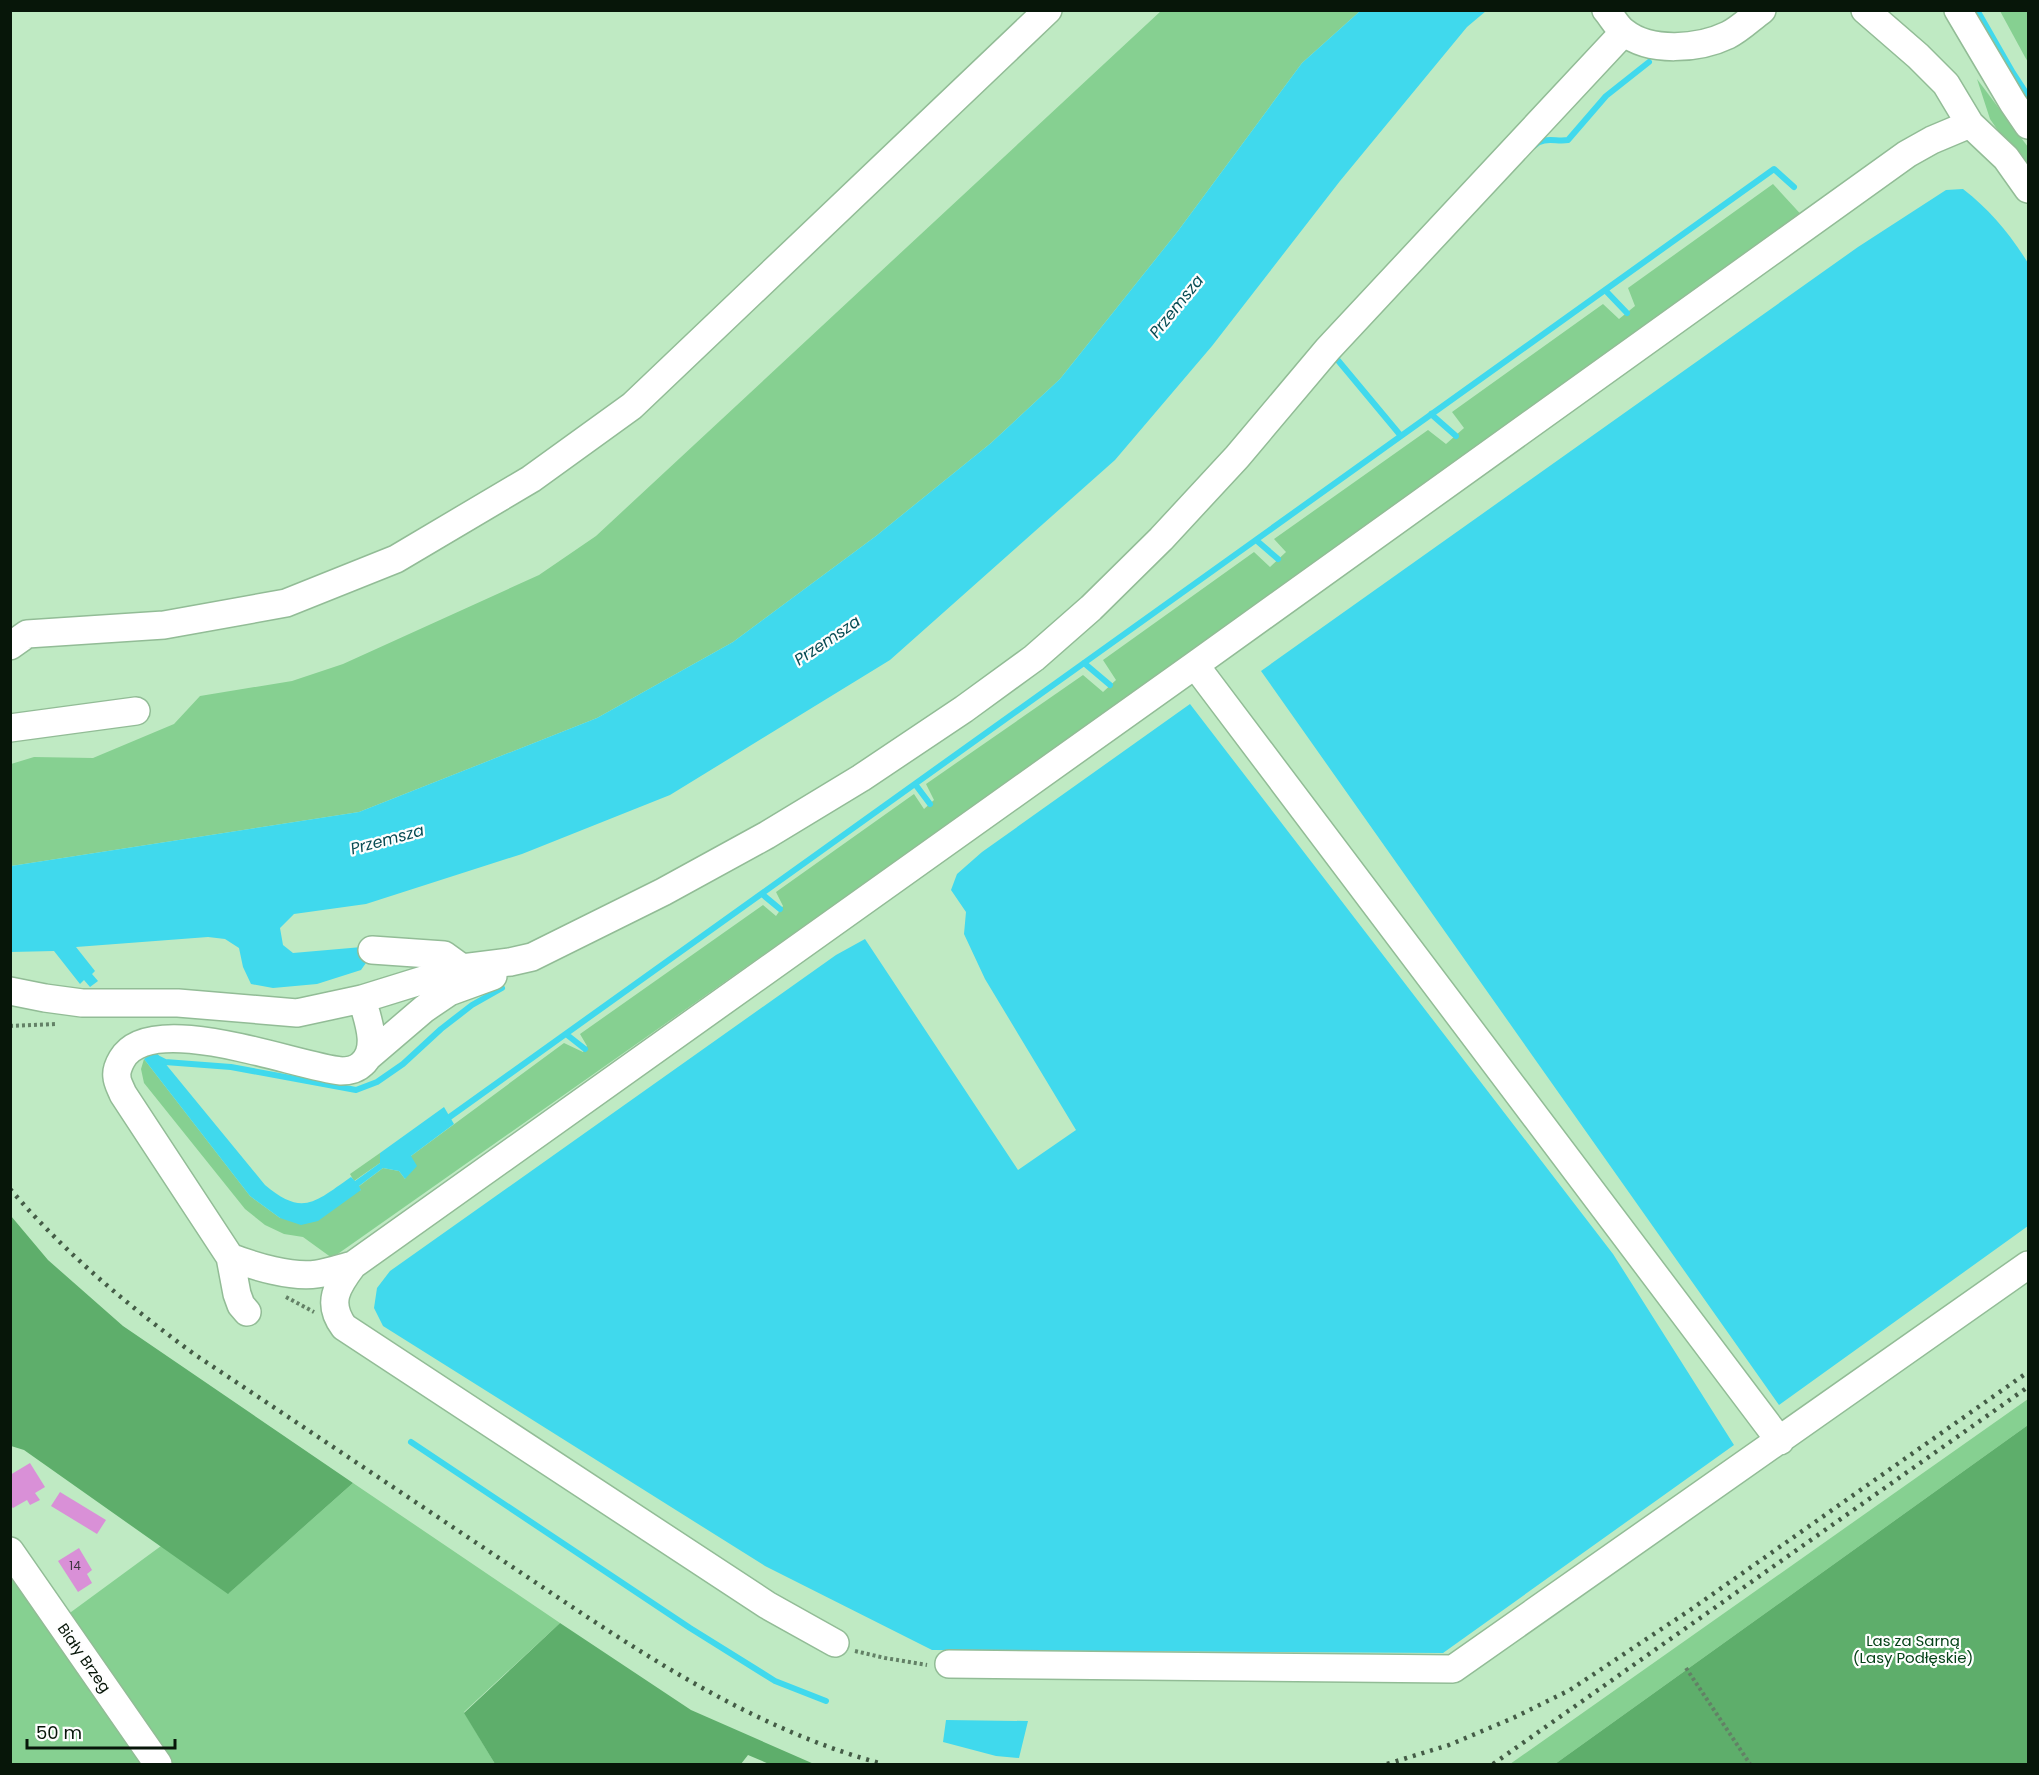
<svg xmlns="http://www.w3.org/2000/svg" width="2039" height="1775" viewBox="0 0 2039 1775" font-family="Poppins,sans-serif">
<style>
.green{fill:#86d091}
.forest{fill:#5eae6b}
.water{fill:#40d9ed}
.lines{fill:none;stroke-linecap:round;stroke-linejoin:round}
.stream{stroke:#40d9ed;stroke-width:6}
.building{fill:#d990d7}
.minor-casing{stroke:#92bc96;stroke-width:30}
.path{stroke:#638166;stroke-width:4;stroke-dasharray:3 3;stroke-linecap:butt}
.minor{stroke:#fff;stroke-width:27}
.rail{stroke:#445c46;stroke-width:4.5;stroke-dasharray:3 6;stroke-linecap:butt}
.labels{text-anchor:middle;stroke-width:4.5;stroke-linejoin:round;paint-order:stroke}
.number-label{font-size:12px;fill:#3c343c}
.park-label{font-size:15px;fill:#054318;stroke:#fefefe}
.street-label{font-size:15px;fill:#071609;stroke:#fefefe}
.water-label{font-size:16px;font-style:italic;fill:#084c54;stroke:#fefefe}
</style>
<rect width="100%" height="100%" fill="#bfeac3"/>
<path class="green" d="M1161,11H1360L1302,63L1178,231L1060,379L991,443L876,536L733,642L597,718L359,812L11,866V764L34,757L93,758L174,724L200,696L292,681L343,664L539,575L596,536Z
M2000,11H2028V62L2025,57Z
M1977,79L2028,147V174L1990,119Z
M1773,184L1807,221L332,1258L303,1237L284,1234L265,1225L245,1209L144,1083L141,1069L144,1059L250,1196L280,1218L361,1190L358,1187L383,1168L399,1171L405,1179L411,1156L564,1043L583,1052L587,1046L580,1034L763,905L776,916L783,906L776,892L914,794L924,809L934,800L926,784L1083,675L1103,692L1116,680L1103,660L1254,552L1270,567L1286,552L1274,539L1428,430L1446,444L1464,428L1452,412L1603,304L1619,319L1635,306L1628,288Z
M380,1153V1163L354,1181L350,1174Z
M2028,1399V1425L1555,1764H1510Z
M353,1483L560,1623L464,1712L495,1764H170L67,1615L161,1546L229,1593Z
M11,1563L148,1764H11Z"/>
<path class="forest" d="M11,1216L48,1260L123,1326L353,1483L228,1594L24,1450L11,1446Z
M2028,1425V1764H1555Z
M560,1623L691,1710L814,1764H769L748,1755L741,1764H495L464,1713Z"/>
<path class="water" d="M1360,11H1486L1467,27L1340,181L1212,346L1115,460L890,660L670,795L522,854L366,904L294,914L280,928L283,945L293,953L362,947L368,960L361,970L317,984L273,988L251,984L243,967L239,948L225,939L208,937L76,947L95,971L92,974L98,981L90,987L84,980L80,984L54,951L11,952V866L359,812L597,718L733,642L876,536L991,443L1060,379L1178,231L1302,63Z
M1963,189C1990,210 2010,234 2028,263V1226L1779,1405L1261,671L1858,247L1946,190Z
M1190,704L1613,1254L1734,1445L1443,1653L932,1650L765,1566L383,1326L374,1308L377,1288L390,1271L836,955L865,939L1018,1170L1076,1130L985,979L964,934L966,912L951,890L957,874L982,852Z
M155,1051L265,1185C303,1217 315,1202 351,1177L355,1181L380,1163V1153L444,1107L454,1124L411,1156L417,1166L405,1179L399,1171L383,1168L359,1186L361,1190L318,1221L301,1225L280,1218L250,1196L144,1059Z
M946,1720L1028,1721L1019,1758L996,1756L943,1742Z"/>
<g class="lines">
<path class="stream" d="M1977,10L2013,73L2028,96
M1534,146C1543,136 1556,142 1568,140L1606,96L1649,62
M1605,290L1627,313
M1338,355L1336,358L1401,436
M1431,414L1456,436
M1256,540L1278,559
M1084,663L1110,685
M915,784L930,804
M762,894L780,909
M566,1034L585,1049
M155,1057L165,1062L231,1067L356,1090L377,1082L403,1064L441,1029L472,1005L502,988
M444,1121L1774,169L1794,187
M411,1442L690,1628L775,1681L826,1701"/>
</g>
<path class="building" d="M30,1463L45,1487L35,1493L40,1500L30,1505L27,1500L13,1508L10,1505V1475Z
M60,1492L106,1520L97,1534L51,1506Z
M79,1548L92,1570L87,1574L92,1583L78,1592L58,1561Z"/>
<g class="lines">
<g class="minor-casing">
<path id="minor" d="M1606,10C1612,17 1617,27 1624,32C1650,53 1699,49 1728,35C1740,29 1751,18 1762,10
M1865,10L1918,56L1946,84L1970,124
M1958,10L2013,103L2028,125
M10,646L27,634L164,625L286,603L396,559L531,479L632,406L1048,10
M1195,665L1780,1441
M10,728L136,711
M372,950L444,955L462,968
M10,991L45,998L82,1003H178L297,1013L362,999L462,968L510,962L532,957L663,892L767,835L861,778L964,709L1034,658L1091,608L1161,539L1237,457L1328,349L1624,32
M369,1056L424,1009L449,992L493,976
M230,1257C253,1266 292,1278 317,1274C329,1272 341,1268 353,1265L1195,665L1907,154L1932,140L1970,124L2006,158L2028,189
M353,1265C337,1286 326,1303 344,1327L767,1605L835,1643
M247,1312L241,1305L237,1294L230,1257L123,1094C121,1089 117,1082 117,1077C116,1072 119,1064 122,1059C151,1009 294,1066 341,1071C348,1071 357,1069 362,1064C380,1048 367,1018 362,999
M10,1551L158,1764
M949,1664L1453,1669L2028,1265"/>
</g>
<path class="path" d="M10,1026L55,1024
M286,1297L314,1312
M855,1651L885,1658L927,1665
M1686,1668L1750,1764"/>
<use href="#minor" class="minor"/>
<path class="rail" d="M10,1189C66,1254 125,1303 194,1354C302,1426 409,1498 517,1570C632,1647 748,1728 883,1764
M1387,1764L1449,1745L1513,1718L1570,1690L1693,1608L2028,1372
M1493,1764L2028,1387"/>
</g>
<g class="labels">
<g class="number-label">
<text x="75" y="1570">14</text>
</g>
<g class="park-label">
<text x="1913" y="1646">Las za Sarną<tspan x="1913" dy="17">(Lasy Podłęskie)</tspan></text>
</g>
<g class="street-label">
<text transform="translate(84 1658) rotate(55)" y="5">Biały Brzeg</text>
</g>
<g class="water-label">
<text transform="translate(1176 306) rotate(-51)" y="6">Przemsza</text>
<text transform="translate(827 640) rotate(-34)" y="6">Przemsza</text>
<text transform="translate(387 839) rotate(-15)" y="6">Przemsza</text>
</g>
</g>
<rect width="2039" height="1775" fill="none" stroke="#071609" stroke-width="24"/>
<path d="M27 1739v9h148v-9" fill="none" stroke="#071609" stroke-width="3"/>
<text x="36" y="1739" font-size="18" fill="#071609" stroke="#fefefe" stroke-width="4.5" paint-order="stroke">50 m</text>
</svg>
